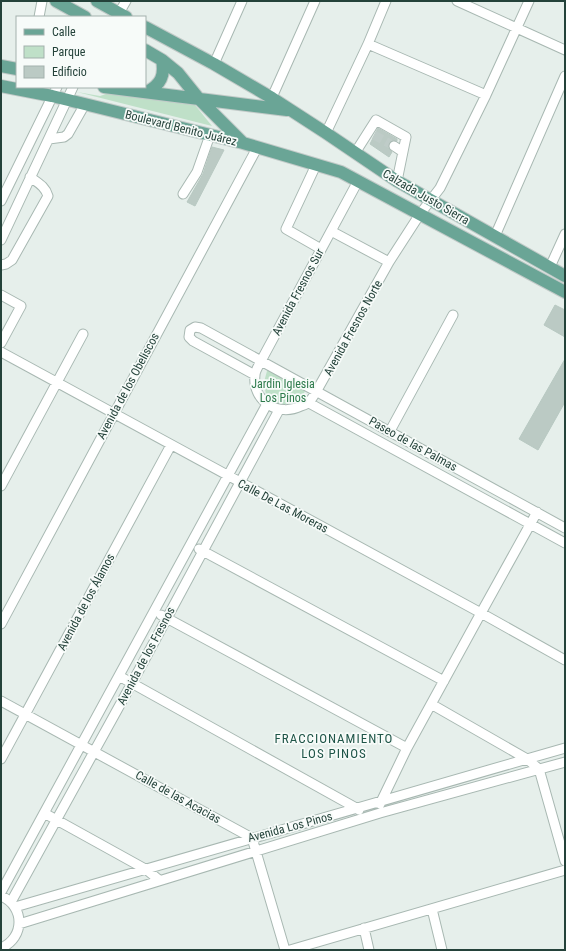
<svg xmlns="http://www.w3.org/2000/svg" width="566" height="951" viewBox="0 0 566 951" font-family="'Roboto Condensed',sans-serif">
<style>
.green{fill:#bfe0c8}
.building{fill:#bbcac4;stroke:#b8c9c2}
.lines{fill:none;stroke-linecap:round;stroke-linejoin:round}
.minor-tunnel{stroke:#bfccc8;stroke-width:9;stroke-dasharray:9 4.5;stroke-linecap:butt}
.minor-casing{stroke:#a8b8b2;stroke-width:11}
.major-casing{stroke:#c2cac8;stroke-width:14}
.minor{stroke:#fff;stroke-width:9}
.major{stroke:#6aa596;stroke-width:12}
.labels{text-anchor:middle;stroke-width:3.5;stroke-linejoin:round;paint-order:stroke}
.street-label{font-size:12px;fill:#24423a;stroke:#f7fbf9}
.park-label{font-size:12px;fill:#2d7a4b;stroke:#f7fbf9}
.neighbourhood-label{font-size:13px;letter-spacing:1px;fill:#1f5548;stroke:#f7fbf9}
</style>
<rect width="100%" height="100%" fill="#e6efeb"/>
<path class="green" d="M77,92L100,96L109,93L195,105L212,126Z
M272,370L297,384L305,391L300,402C284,405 279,406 266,395L264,382L267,371Z"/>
<path class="building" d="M378,128L397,139V141L392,140L389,143L388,148L392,152L389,157L370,144Z
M212,147L224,150L195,206L187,202L203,174Z
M555,305L565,310V337L544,325Z
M565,359V402L538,450L519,439Z"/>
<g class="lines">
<path class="minor-tunnel" d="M374,135L394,146"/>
<g class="minor-casing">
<path id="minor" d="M457,1L565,50
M119,13L126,1
M39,17L42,1
M368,44L486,95
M214,64L242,1
M269,104L315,1
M326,133L368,44L386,1
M49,139L64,137L68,134L85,104
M394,146L403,152
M355,153L376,120L406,137L397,181
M316,165L286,229L321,249
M358,181L261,361C259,365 255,371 255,375C252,402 279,417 301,406C304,405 307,404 309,402C312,399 314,395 316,392L389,262L420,214L440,188L486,95L529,1
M183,194L197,172L210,135
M1,201L57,87
M331,231L389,262
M495,236L565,76
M1,240L73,87
M1,265L6,264L12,260L48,196C45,186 38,183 30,177
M550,267L565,234
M1,295L21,306L1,343
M1,352L481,613L565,660
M255,375L193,341L189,337L190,330L195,327L201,328L565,528
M309,403L565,543
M390,431L453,315
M1,486L83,334
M199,549L444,681
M161,615L407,748
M1,624L257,148
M119,676L358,809L359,810
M1,701L252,838L285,950
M431,704L527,759L539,769L565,861
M1,759L171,445
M380,804L407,748L481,613L537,512
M44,813L147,870L159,880
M1,892L267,404
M1,896C25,906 25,938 1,948
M11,902L132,683L279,410
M15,907L565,748
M432,909L442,950
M19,924L380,813L565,762
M364,928L369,950
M290,950L565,870"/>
</g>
<g class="major-casing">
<path id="major" d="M56,1L85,17
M97,1L126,17
M145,27L214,64L272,98L326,133L397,181L565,276
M145,50L162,60L178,73L199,99L242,142
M1,66L17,69
M1,86L52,96L243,143L341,172L565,292
M104,87L287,110
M147,92C161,84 165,76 162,60"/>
</g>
<use href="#minor" class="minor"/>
<use href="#major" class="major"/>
</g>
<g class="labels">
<g class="street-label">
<text transform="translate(181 128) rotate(14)" y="4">Boulevard Benito Juárez</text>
<text transform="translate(426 197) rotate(30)" y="4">Calzada Justo Sierra</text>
<text transform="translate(298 292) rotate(-62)" y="4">Avenida Fresnos Sur</text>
<text transform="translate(353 328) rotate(-61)" y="4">Avenida Fresnos Norte</text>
<text transform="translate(128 386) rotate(-62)" y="4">Avenida de los Obeliscos</text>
<text transform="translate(413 444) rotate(29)" y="4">Paseo de las Palmas</text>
<text transform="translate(283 506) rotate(28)" y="4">Calle De Las Moreras</text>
<text transform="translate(86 602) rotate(-62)" y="4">Avenida de los Álamos</text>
<text transform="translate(146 656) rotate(-62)" y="4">Avenida de los Fresnos</text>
<text transform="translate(178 797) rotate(29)" y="4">Calle de las Acacias</text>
<text transform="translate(290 827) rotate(-15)" y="4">Avenida Los Pinos</text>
</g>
<g class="park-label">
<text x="283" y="388">Jardin Iglesia<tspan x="283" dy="14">Los Pinos</tspan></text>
</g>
<g class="neighbourhood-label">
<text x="334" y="743">FRACCIONAMIENTO<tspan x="334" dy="15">LOS PINOS</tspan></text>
</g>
</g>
<rect width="566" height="951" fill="none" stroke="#24423a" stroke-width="4"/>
<rect x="16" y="16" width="130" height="72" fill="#f7fbf9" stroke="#a3b1ad"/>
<rect x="24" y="29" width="20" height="6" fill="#6aa596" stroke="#a3b1ad"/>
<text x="52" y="36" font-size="12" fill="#24423a">Calle</text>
<rect x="24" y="46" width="20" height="12" fill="#bfe0c8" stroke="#a3b1ad"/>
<text x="52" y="56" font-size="12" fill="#24423a">Parque</text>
<rect x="24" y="66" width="20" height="12" fill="#bbcac4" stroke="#a3b1ad"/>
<text x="52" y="76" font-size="12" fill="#24423a">Edificio</text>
</svg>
